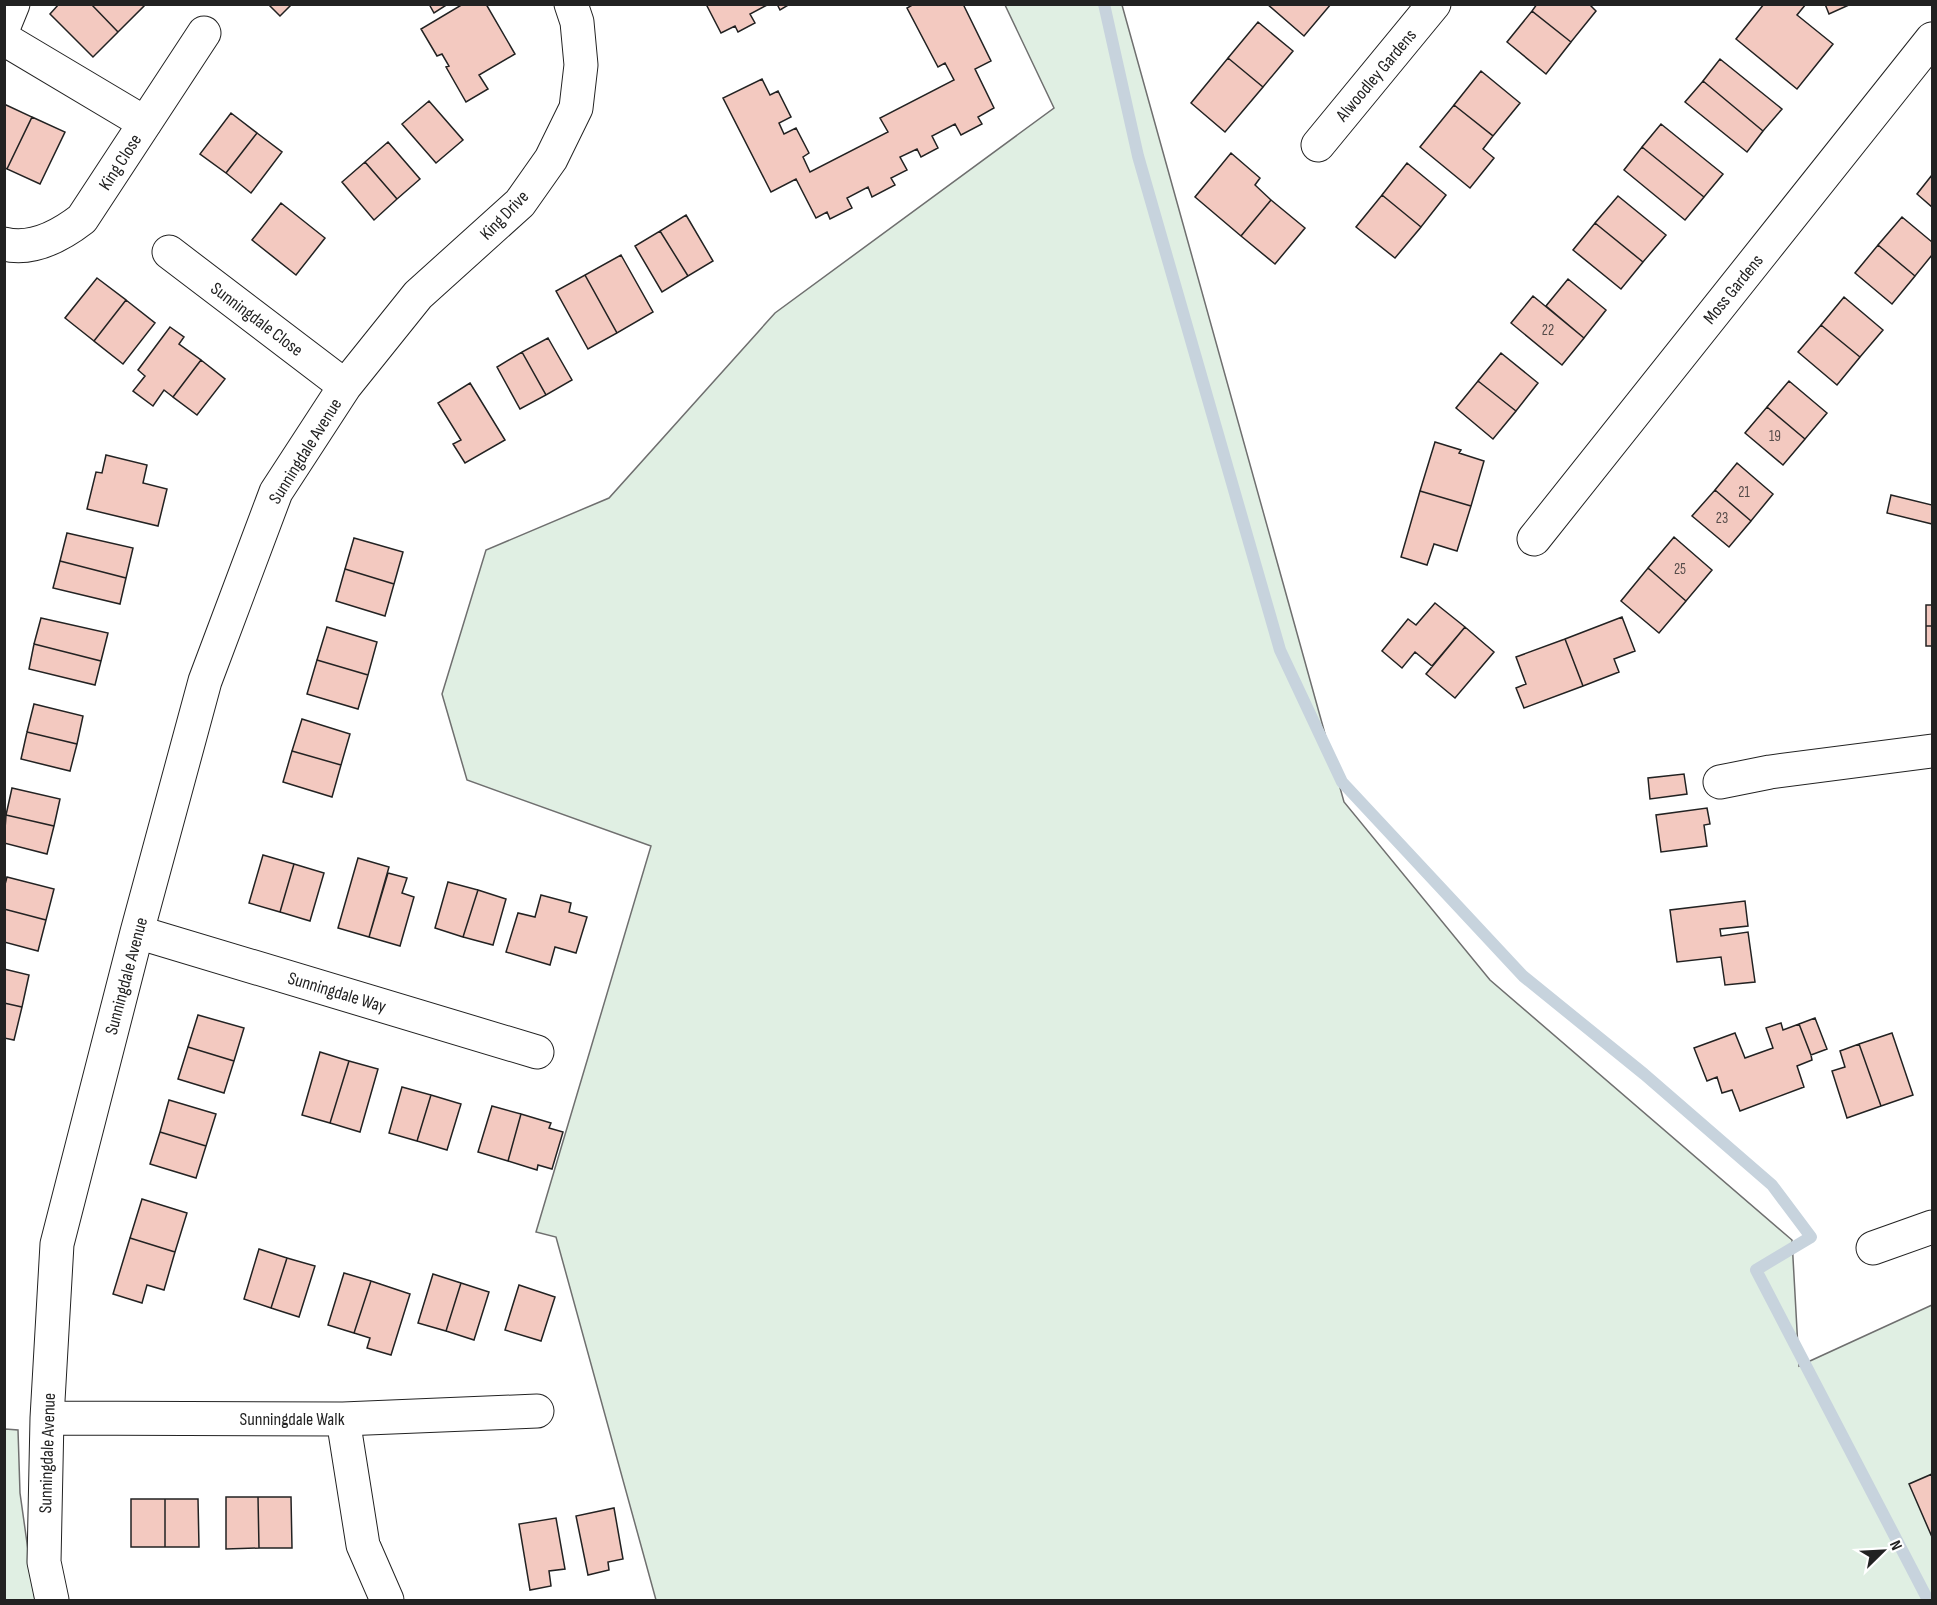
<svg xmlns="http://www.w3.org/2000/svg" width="1937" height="1605" viewBox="0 0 1937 1605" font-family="'Sofia Sans Condensed',sans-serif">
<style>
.green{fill:#e0efe3;stroke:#6f6f6f;stroke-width:1.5}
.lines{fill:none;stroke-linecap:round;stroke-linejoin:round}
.stream{stroke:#c7d3dd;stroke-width:12}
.building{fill:#f3c9c0;stroke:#222;stroke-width:1.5}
.minor-casing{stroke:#222;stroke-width:35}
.minor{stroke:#fff;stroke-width:33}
.labels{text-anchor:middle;stroke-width:4.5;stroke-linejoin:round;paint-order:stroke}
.number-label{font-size:15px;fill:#564c4a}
.street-label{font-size:18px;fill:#222;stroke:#fff}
</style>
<rect width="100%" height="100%" fill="#fff"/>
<path class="green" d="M1005,5H1122L1344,802L1490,980L1792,1240L1799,1366L1932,1305V1600H656L556,1237L536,1232L651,846L467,780L442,694L486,550L609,498L775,313L1054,108Z
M5,1429L18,1430L20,1493L35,1600H5Z"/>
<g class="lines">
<path class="stream" d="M1104,4L1138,156L1280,650L1342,782L1523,976L1644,1074L1772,1185L1811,1237L1756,1270L1928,1600"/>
</g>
<path class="building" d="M59,4H91L118,32L93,57L50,14Z
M91,4H143L144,6L118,32Z
M268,4H292L280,16Z
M429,4H448L434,13Z
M463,4H486L515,54L479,75L488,89L466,102L446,67L449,66L442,54L437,56L421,29Z
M706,4H769L750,14L755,23L738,32L735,26L721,33Z
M777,4H790L780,10Z
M914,4H963L991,61L975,69L994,108L978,117L982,124L961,135L955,124L932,136L938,148L921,157L917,149L900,157L907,170L891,178L895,185L872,197L868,187L847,198L852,208L830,219L827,212L816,218L796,179L771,192L723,98L762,79L770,95L778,91L791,117L779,123L784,134L796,128L809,153L803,157L810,172L888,132L880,118L954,80L945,63L938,67L907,8Z
M1267,4H1331L1304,36Z
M1537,4H1589L1596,11L1571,42L1532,11Z
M1764,4H1806L1797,15L1833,44L1797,89L1736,39Z
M1825,4H1851L1829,14Z
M1532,11L1571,42L1546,74L1507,42Z
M1258,22L1293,51L1263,87L1228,58Z
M1228,58L1263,87L1225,132L1191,103Z
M1720,59L1782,109L1763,131L1703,81Z
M1481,71L1520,103L1493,136L1454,105Z
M1703,81L1763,131L1747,152L1685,102Z
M429,101L463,140L436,163L402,124Z
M4,104L32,117L7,169L4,167Z
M1454,105L1493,136L1483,149L1494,158L1470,188L1420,147Z
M231,113L257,133L226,173L200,154Z
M32,117L65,132L40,184L7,169Z
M1661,124L1723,174L1704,197L1642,147Z
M257,133L282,152L251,193L226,173Z
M388,142L420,179L397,199L365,162Z
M1642,147L1704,197L1685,220L1624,170Z
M1231,153L1260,178L1255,185L1271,200L1241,236L1195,197Z
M365,162L397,199L374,220L342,182Z
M1407,163L1446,195L1421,227L1382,195Z
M1932,175V207L1917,194Z
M1382,195L1421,227L1395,258L1356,227Z
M1618,196L1666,235L1643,262L1595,223Z
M1271,200L1305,228L1275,264L1241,236Z
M281,203L325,238L296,275L252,240Z
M686,215L713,261L688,276L660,231Z
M1902,217L1932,242V255L1915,276L1878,245Z
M1595,223L1643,262L1621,289L1573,250Z
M660,231L688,276L662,292L635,246Z
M1878,245L1915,276L1892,304L1855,273Z
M621,255L653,312L617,333L585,275Z
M585,275L617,333L588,349L556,291Z
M97,278L126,300L94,341L65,318Z
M1568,279L1606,310L1584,338L1546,306Z
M1533,296L1584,338L1562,365L1511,323Z
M1844,297L1883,330L1860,357L1821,325Z
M126,300L155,323L123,364L94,341Z
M1821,325L1860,357L1837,385L1798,352Z
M170,327L184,337L179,344L201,360L173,397L164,390L153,406L133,391L145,376L138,370Z
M548,338L572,380L546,395L522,352Z
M522,352L546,395L520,409L497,367Z
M1501,353L1538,383L1516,411L1478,381Z
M201,360L225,379L197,415L173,397Z
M1478,381L1516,411L1493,439L1456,408Z
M1789,381L1827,413L1805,439L1767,407Z
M470,383L505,440L465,463L453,444L461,440L438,403Z
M1767,407L1805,439L1783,465L1745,433Z
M1435,442L1461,450L1459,453L1484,461L1471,506L1420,491Z
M106,455L147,465L143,483L167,489L158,526L87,509L96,472L102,473Z
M1737,463L1773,494L1751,521L1715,490Z
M1715,490L1751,521L1729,547L1692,516Z
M1420,491L1471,506L1457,551L1434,544L1427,565L1401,557Z
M1891,495L1932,505V524L1887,513Z
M67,533L133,548L126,578L60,561Z
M1674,537L1712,570L1686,601L1648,568Z
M354,538L403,552L394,584L345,569Z
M60,561L126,578L120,604L53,588Z
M1648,568L1686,601L1659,633L1621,601Z
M345,569L394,584L385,616L336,601Z
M1435,603L1465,627L1432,666L1415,652L1402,668L1382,651L1408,619L1416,625Z
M1926,605H1932V626H1926Z
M1622,617L1635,651L1614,659L1619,672L1583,686L1565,639Z
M41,618L108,633L101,661L34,644Z
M1926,626H1932V646H1926Z
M327,627L377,642L368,675L317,660Z
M1465,627L1494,652L1455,698L1426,674Z
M1565,639L1583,686L1524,708L1516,688L1526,684L1516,657Z
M34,644L101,661L95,685L29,669Z
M317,660L368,675L358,709L307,694Z
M34,704L83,716L77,744L27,732Z
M302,719L350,734L341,765L292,751Z
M27,732L77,744L70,771L21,759Z
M292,751L341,765L332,797L283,782Z
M1684,774L1687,794L1650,799L1648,778Z
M12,788L60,799L54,826L6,815Z
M1707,808L1710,824L1704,825L1707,846L1661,852L1656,815Z
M6,815L54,826L47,854L4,843Z
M263,855L294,864L280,912L249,903Z
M358,858L389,867L369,937L338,928Z
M294,864L324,873L310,921L280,912Z
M388,873L407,878L402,893L414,897L400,946L369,937Z
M7,877L54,889L46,920L4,909V888Z
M448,882L478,890L463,937L435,928Z
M478,890L506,899L493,945L463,937Z
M541,895L571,903L569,912L587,917L576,953L555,947L550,965L506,952L518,913L535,917Z
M1745,901L1748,926L1720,929L1721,936L1748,932L1755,982L1725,985L1721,957L1677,962L1670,910Z
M4,909L46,920L38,951L4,942Z
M4,969L29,975L22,1007L4,1003Z
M4,1003L22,1007L14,1040L4,1038Z
M198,1015L244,1028L234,1061L188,1047Z
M1815,1018L1827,1049L1811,1055L1799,1024Z
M1781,1023L1783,1030L1799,1024L1811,1055L1812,1060L1797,1066L1804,1087L1740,1111L1732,1090L1722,1093L1717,1077L1707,1081L1694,1048L1735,1033L1745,1058L1773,1048L1766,1028Z
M1892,1033L1913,1095L1881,1106L1859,1044Z
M1859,1044L1881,1106L1847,1118L1832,1071L1845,1067L1840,1051Z
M188,1047L234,1061L224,1093L178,1079Z
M320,1052L349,1061L330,1123L302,1115Z
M349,1061L378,1069L360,1132L330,1123Z
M402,1087L431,1095L417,1141L389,1133Z
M431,1095L461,1104L447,1150L417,1141Z
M169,1100L216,1114L206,1146L160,1132Z
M492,1106L521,1114L508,1161L478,1152Z
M521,1114L551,1123L549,1128L563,1132L552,1169L538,1165L537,1170L508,1161Z
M160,1132L206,1146L196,1178L150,1164Z
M142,1199L187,1213L175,1252L130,1238Z
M130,1238L175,1252L164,1290L147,1285L142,1303L113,1294Z
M259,1249L287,1258L271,1308L244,1299Z
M287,1258L315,1266L299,1317L271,1308Z
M344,1273L371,1281L354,1333L328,1325Z
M433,1274L461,1283L446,1331L418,1323Z
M371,1281L410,1294L391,1355L367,1348L370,1338L354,1333Z
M461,1283L489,1292L474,1340L446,1331Z
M519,1285L555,1297L541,1341L505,1330Z
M1932,1474V1537L1909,1484Z
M226,1497H258L259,1548L226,1549Z
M258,1497H291L292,1548H259Z
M131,1499H165V1547H131Z
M165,1499H198L199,1547H165Z
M614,1508L623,1559L608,1562L609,1570L588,1575L576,1516Z
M556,1518L565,1569L549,1571L551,1586L530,1590L519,1524Z"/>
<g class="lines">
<g class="minor-casing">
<path id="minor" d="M4,26L13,4
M4,39L145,123
M1318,145L1434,4
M4,244C33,251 60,236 82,219L204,33
M169,252L345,386
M1534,539L1932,39
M1720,782L1770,772L1932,751
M137,932L537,1052
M1873,1248L1932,1227
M47,1418L343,1419L537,1411
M343,1419L363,1545L387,1600
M52,1600L44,1562L47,1418L57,1244L137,932L205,681L276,492L345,386L418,295L520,203L551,159L576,108L581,65L577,22L571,4"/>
</g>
<use href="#minor" class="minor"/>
</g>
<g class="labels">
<g class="number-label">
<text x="1548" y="335">22</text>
<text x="1775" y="441">19</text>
<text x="1744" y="497">21</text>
<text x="1722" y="523">23</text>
<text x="1680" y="574">25</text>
</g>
<g class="street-label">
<text transform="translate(1376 75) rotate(-50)" y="6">Alwoodley Gardens</text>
<text transform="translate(120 162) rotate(-57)" y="6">King Close</text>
<text transform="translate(504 215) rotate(-46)" y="6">King Drive</text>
<text transform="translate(1733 289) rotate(-51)" y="6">Moss Gardens</text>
<text transform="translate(257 319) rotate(37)" y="6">Sunningdale Close</text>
<text transform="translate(305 451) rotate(-58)" y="6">Sunningdale Avenue</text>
<text transform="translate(126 976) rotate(-75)" y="6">Sunningdale Avenue</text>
<text transform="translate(337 992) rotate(17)" y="6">Sunningdale Way</text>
<text x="292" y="1425">Sunningdale Walk</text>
<text transform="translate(47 1453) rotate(-88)" y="6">Sunningdale Avenue</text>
</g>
</g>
<rect width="1937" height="1605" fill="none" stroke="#222222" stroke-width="12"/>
<g transform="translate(1883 1551) rotate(66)" stroke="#ffffff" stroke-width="4.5" paint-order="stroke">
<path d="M0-4.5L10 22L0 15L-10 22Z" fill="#222222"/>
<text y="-9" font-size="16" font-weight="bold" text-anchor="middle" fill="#222222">N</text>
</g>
</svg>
